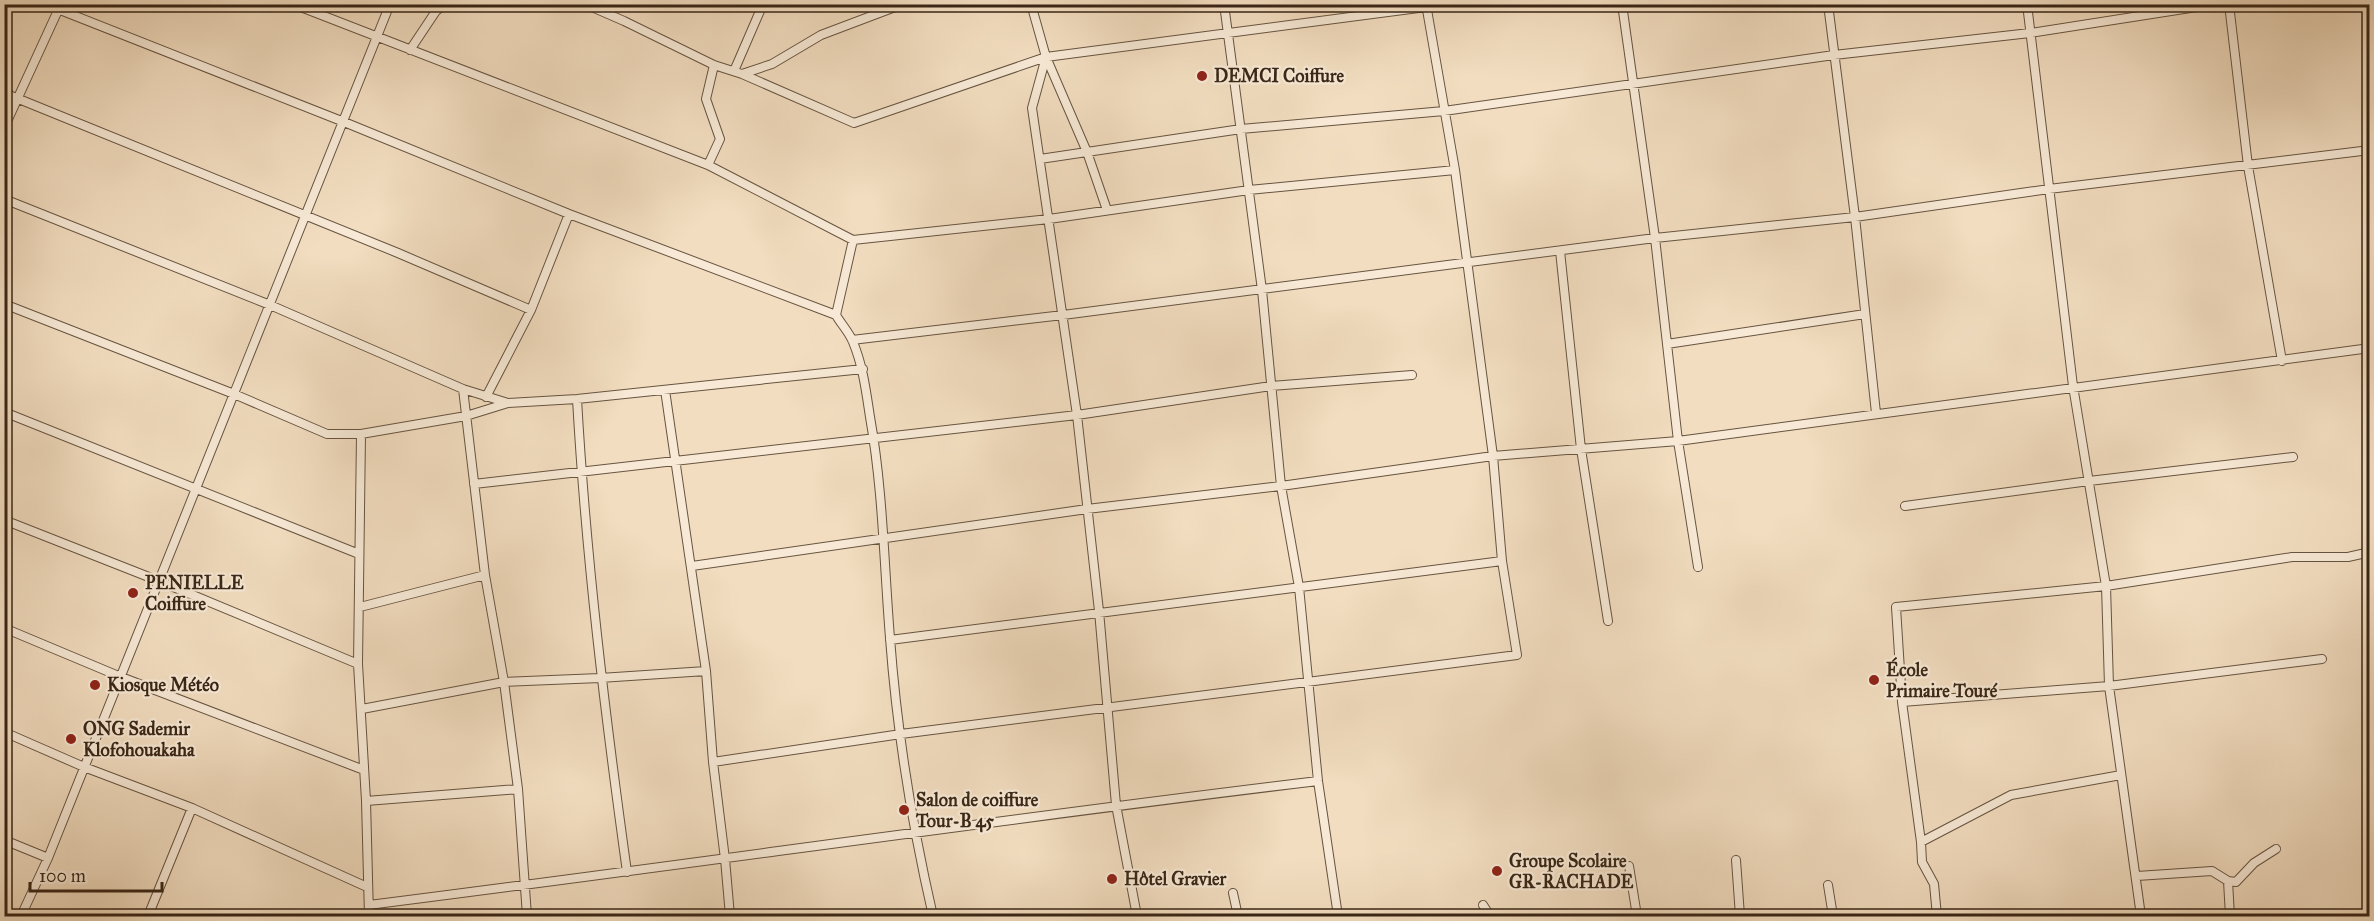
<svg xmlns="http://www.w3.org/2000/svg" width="2374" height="921" viewBox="0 0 2374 921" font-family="'IM FELL Great Primer',serif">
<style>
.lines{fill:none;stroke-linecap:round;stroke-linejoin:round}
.street-casing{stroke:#675440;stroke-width:10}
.street{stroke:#f7e9d6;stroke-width:8}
.poi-dot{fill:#8f2418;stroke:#f7e9d6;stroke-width:2}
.labels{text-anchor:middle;stroke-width:4.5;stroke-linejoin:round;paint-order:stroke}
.poi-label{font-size:18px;font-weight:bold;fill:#392616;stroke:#f7e9d6;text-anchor:start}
</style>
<rect width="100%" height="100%" fill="#f2ddc0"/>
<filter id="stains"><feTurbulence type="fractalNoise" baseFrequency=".00333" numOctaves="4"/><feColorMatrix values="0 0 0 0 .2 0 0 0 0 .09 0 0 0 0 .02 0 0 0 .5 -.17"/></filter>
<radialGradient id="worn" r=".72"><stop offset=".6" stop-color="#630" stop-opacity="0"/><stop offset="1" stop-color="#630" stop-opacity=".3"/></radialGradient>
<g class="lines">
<g class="street-casing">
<path id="street" d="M45,4L344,122L569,214L836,315
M293,4L708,165L853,240L1049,219L1249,190L1455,170
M585,4L624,21L714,65L742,74L854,123L1046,57L1449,4
M1031,4L1046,57L1087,152L1107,210
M1224,4L1262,290L1281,486L1299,587L1318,781L1338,916
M1622,4L1655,238L1678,441L1698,567
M1828,4L1855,217L1876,413
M2027,4L2073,386L2106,586L2109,686L2141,916
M2229,4L2248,166L2282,361
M410,50L436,11L445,4
M1046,57L1032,108L1077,415L1099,611L1116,805L1137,916
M734,71L763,4
M742,74L772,64L821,35L903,4
M4,93L398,253L531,310
M4,128L60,6
M1040,159L1241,129L1444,111L1834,55L2030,33L2216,4
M708,165L720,139L706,99L714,65
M4,199L270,305L463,389L508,403
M853,240L836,315C841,324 849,332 853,342C863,366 866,391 870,417C883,490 884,564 890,638C897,732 912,825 933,916
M1560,251L1581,449L1608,621
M4,304L234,394L327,434H361L466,416L508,403L577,399L863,369
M852,340L1063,315L1655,238L1855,217L2049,189L2370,150
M1667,344L1865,314
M463,389L485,575L504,682L518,789L527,916
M665,390L706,671L713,762L725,859L730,916
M486,397L531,310L569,214
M577,399C586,558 605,714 627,872
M4,412L359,554
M361,434L358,664L366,801L369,916
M474,484L1077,415L1271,386L1412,375
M1905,506L2089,481L2293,457
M4,520L159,581L358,664
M692,566L1087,509L1281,486L1493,456L1678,441L2370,348
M360,607L485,575
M4,628L121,677L364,770
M890,640L1502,561
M1902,702L2109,686L2322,659
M362,709L504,682L600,678L706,671
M4,732L84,767L192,808L367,887
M713,762L901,734L1517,655L1502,561L1493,456L1455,170L1426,4
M366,801L518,789
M4,840L48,858
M1921,842L2011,795L2121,775
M1736,860L1740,916
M1629,866L1637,916
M2137,876L2212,871L2228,881L2236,882L2254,863L2276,849
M2228,881L2230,916
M1828,885L1833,916
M1233,893L1238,916
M369,905C686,865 1001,819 1318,781
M1483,905L1490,916
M21,916L48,858L390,4
M148,916L192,808
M1937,916L1934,884L1922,862L1921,842L1902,702L1896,607L2106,586L2292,557H2348L2370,552"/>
</g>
<use href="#street" class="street"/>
</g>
<g class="poi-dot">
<circle cx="1202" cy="76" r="6"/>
<circle cx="133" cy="593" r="6"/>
<circle cx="1874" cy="680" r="6"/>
<circle cx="95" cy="685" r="6"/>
<circle cx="71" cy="739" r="6"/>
<circle cx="904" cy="810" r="6"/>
<circle cx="1497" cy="871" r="6"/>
<circle cx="1112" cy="879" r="6"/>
</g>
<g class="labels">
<g class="poi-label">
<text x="1214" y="82">DEMCI Coiffure</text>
<text x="145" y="589">PENIELLE<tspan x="145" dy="21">Coiffure</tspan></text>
<text x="1886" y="676">École<tspan x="1886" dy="21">Primaire Touré</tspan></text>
<text x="107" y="691">Kiosque Météo</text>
<text x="83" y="735">ONG Sademir<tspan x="83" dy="21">Klofohouakaha</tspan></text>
<text x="916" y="806">Salon de coiffure<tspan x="916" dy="21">Tour-B 45</tspan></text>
<text x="1509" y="867">Groupe Scolaire<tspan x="1509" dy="21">GR-RACHADE</tspan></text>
<text x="1124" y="885">Hôtel Gravier</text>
</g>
</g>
<rect width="2374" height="921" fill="none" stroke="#f2ddc0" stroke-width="24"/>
<rect x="6" y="6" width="2362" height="909" fill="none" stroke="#392616" stroke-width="3"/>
<rect x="12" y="12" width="2350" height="897" fill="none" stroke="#392616" stroke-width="1.5"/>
<path d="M30 882v9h132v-9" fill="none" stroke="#392616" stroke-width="3"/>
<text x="39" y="882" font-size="18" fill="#392616" stroke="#f7e9d6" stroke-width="4.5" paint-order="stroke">100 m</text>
<rect width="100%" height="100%" filter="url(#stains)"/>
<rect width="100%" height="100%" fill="url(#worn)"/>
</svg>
